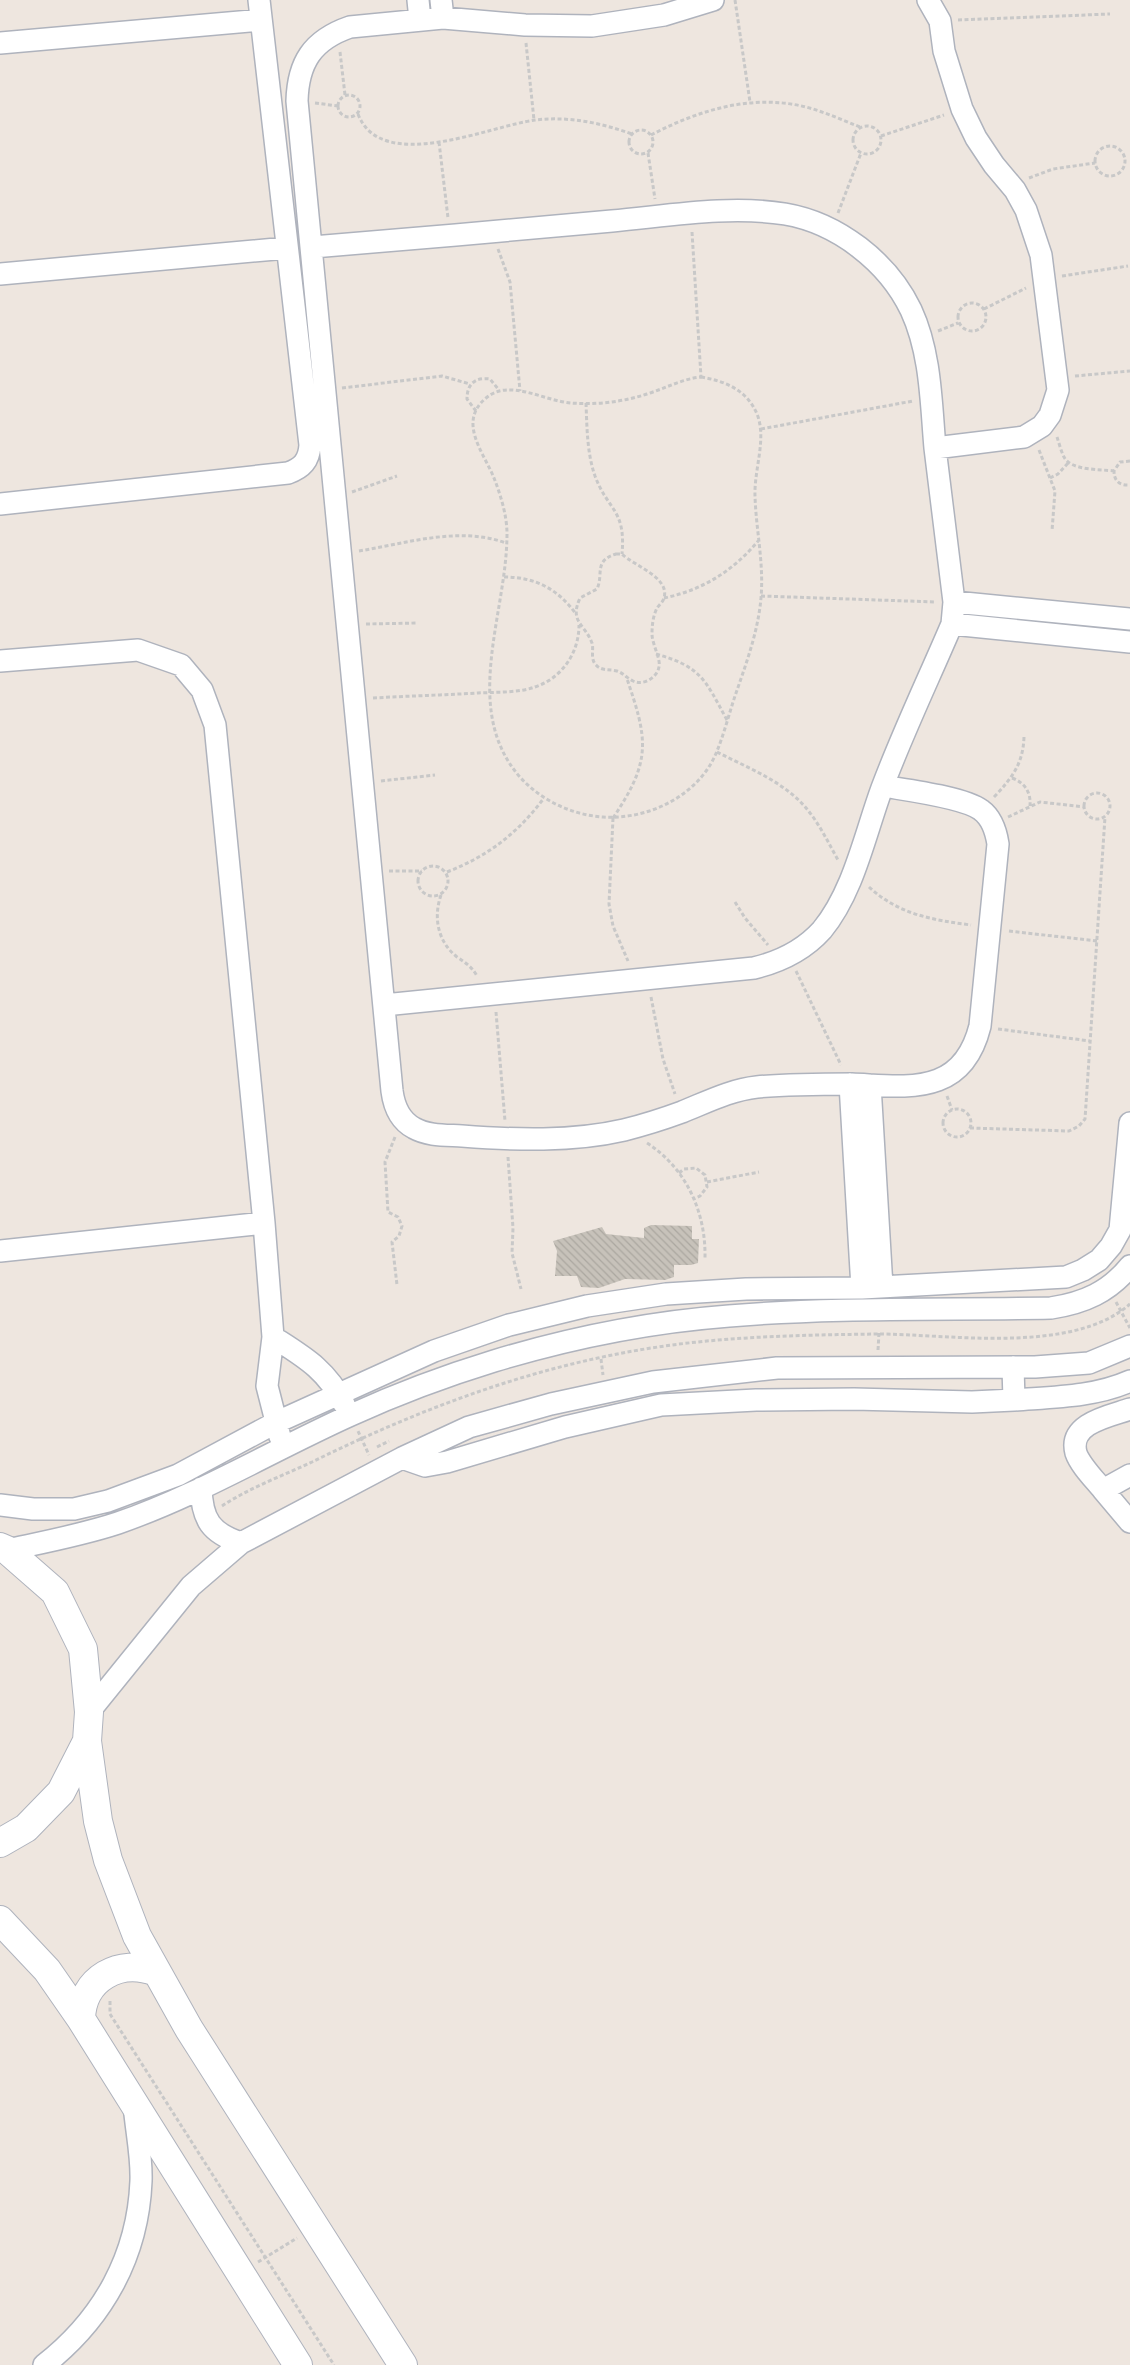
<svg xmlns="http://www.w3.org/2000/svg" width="1130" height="2365" viewBox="0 0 1130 2365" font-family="'Public Sans',sans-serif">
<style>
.building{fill:url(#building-back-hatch)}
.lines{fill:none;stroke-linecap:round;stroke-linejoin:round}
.street-casing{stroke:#afb3bd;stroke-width:24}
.secondary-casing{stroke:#afb3bd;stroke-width:30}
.path{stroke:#c8c8c8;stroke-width:3;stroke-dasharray:4 2.5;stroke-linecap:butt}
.street{stroke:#fff;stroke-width:21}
.secondary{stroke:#fff;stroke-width:28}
</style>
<defs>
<pattern id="building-back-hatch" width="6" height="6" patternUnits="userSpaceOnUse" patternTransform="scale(1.25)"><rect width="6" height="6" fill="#c7c2ba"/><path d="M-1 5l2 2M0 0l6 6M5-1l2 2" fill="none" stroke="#aba7a0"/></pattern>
</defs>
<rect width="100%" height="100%" fill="#eee6df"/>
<path class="building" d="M651,1225L692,1226V1239H699L698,1263L691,1265H674V1277L665,1280L625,1279L599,1288L581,1287L577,1276H555L557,1251L553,1241L602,1227L606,1234L644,1238V1228Z"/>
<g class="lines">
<g class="street-casing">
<path id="street" d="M418,0L420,20
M441,0L443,18
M713,0L664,15L592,26L525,25L443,18L350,27C312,40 298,63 297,101L392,1091C394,1106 399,1120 414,1128C428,1136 446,1135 462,1136C515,1140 572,1142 624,1130C644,1125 663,1119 682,1112C707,1102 730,1090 757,1087C788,1084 821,1084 852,1084C879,1085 912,1090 938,1080C962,1071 974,1050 980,1026L998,844C996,831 992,818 981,810C964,797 906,790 883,786
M928,0L940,21L944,51L962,109L976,138L994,165L1015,190L1026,210L1041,255L1058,390L1050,415L1042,426L1024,437L935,448
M0,43L261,20
M313,247C413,239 512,230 612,221C668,216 729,205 785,214C838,223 888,262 911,310C931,353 931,403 935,448C941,500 948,551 954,602L952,624C929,678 903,732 882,788C865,834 854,891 822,930C804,950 779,962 754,968L384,1005
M0,274L287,248
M0,504L288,473C302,468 309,461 310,445L259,0
M954,602L1130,619
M952,624L1130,642
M0,661L138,650L181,665L202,690L215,725L264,1223L273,1337L267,1386L280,1437
M850,1084L862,1288
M870,1085L882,1287
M0,1251L264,1223
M273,1337C304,1357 326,1369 344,1404
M1014,1400C1053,1397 1094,1397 1130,1381
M402,1458L425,1466L447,1462L565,1427L661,1405L756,1400L854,1399L972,1402L1014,1400L1013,1367
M1130,1475L1103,1490L1130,1522
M201,1488C202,1520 211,1533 241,1543
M1103,1490C1095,1480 1080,1465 1076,1453C1068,1423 1110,1416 1130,1409
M0,1505L33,1509H74L108,1501L178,1475L275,1423L434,1351L509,1325L587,1306L666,1294L746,1289L862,1288L1066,1277L1083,1270L1099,1260L1111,1246L1120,1230L1130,1123
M7,1550C44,1542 82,1535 118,1523C199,1495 273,1450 351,1415C397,1394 445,1376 494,1361C570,1338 650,1322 729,1316C836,1307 944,1310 1051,1308C1084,1303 1109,1292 1130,1266
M89,1712L191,1586L241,1543L402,1458L469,1427L551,1404L653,1382L777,1368L1035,1367L1089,1363L1130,1346
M44,2365C103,2319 138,2256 141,2181C142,2156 136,2130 134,2104"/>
</g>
<g class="secondary-casing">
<path id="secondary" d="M0,1547L7,1550L55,1592L83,1649L89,1712L87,1741L61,1792L26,1828L0,1843
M87,1741L98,1821L108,1860L137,1936L189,2029L403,2365
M0,1920L47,1970L81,2019L298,2365
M81,2019C82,1978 120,1958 156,1972"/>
</g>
<path class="path" d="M735,0L750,102
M958,20L1110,14
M526,43L534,120
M340,52L345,95
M338 106a11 11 0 1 1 22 0a11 11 0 1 1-22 0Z
M315,103L338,106
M358,114C381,175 490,126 535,120C569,116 601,123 632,134
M853 140a14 14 0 1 1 28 0a14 14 0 1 1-28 0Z
M629 142a12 12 0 1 1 24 0a12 12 0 1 1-24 0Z
M651,135C701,109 757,92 813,109C829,114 845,121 860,127
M881,136L944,115
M439,142L448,218
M1095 161a15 15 0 1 1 30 0a15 15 0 1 1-30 0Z
M648,153L655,199
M1029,178L1053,169L1095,163
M838,213L861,153
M692,232L701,377
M498,249L510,282L520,391
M1062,276L1128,266
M958 317a14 14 0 1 1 28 0a14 14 0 1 1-28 0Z
M984,309L1026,288
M938,331L958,323
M1075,376L1130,371
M701,377C725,381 747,390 757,414C767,439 754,469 755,496C756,530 764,563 761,598C758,632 746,664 735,696C729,714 724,734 717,751C700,795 649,820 603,817C572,815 540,800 519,776C461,708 507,613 507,534C507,516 501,496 494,478C484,453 457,422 486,398C509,378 544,401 571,403C596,405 623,402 647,394C666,388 682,379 701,377Z
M342,388L442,376L470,384
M586,403C587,428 587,453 595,476C608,511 626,509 622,554
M476,411L467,399C467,384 475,377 490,379L499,390
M761,429L913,401
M1057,437C1059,443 1061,451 1064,457C1071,471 1100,469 1114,471
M1039,450L1055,491L1052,531
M1130,461L1120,462L1114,471C1114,481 1120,486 1130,485
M1050,478L1058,474L1069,462
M352,492L397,476
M359,551C408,543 459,526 506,543
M616,554H622C634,566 670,577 664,598C663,602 659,605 657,608C653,616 652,625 652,634C652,644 661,659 659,667C657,678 643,686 633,681C627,678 623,673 617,671C609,669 601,671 596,665C590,659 594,650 592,643C585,624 569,622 580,598L597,589C604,574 593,561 616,554Z
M504,577C535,577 558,589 576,614
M761,596L936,602
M664,598C703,590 733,571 759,540
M366,624L418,623
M656,654C702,667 705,680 727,720
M373,698C408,696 443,695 478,693C496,692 518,693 535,687C562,678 579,653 579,625
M717,752C750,769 788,783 810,813C821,827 829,844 838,860
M1012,778C1025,783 1031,792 1030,806
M381,781L435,775
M1084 806a13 13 0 1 1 26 0a13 13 0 1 1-26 0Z
M994,797C1012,778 1023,764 1024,737
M1008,817L1040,802L1084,807
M613,818L609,904L613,926L628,961
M613,818C652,760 648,740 626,676
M418 881a15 15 0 1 1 30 0a15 15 0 1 1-30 0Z
M389,871H422
M447,872C488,856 518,833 544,798
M869,887C898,914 932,920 971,925
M441,895C433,918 438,942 457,957C466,963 472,967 477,976
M735,902L745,918L768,945
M1009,931L1097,941
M796,971L841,1065
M651,997L663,1059L675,1094
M496,1012L505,1121
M998,1029L1090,1041
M947,1096L952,1110
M943 1123a14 14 0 1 1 28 0a14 14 0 1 1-28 0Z
M970,1128L1069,1131L1079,1126L1085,1119L1105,817
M395,1137L385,1162L388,1212L398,1217L402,1226L399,1236L392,1242L397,1285
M647,1143C686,1168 706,1212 705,1258
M508,1157L513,1228L512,1253L521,1289
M679,1173L684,1169L696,1168L705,1175L707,1187L700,1196L694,1199
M707,1182L759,1172
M1116,1302L1130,1328
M878,1350L879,1333
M601,1359L603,1375
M358,1431L369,1455
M377,1447L389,1441
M222,1506C249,1488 282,1476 312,1462C426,1406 544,1362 672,1345C740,1336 808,1335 876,1334C950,1334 1072,1355 1130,1304
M110,2001V2014L334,2365
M258,2262L297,2238"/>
<use href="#street" class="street"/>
<use href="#secondary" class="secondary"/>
</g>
</svg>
